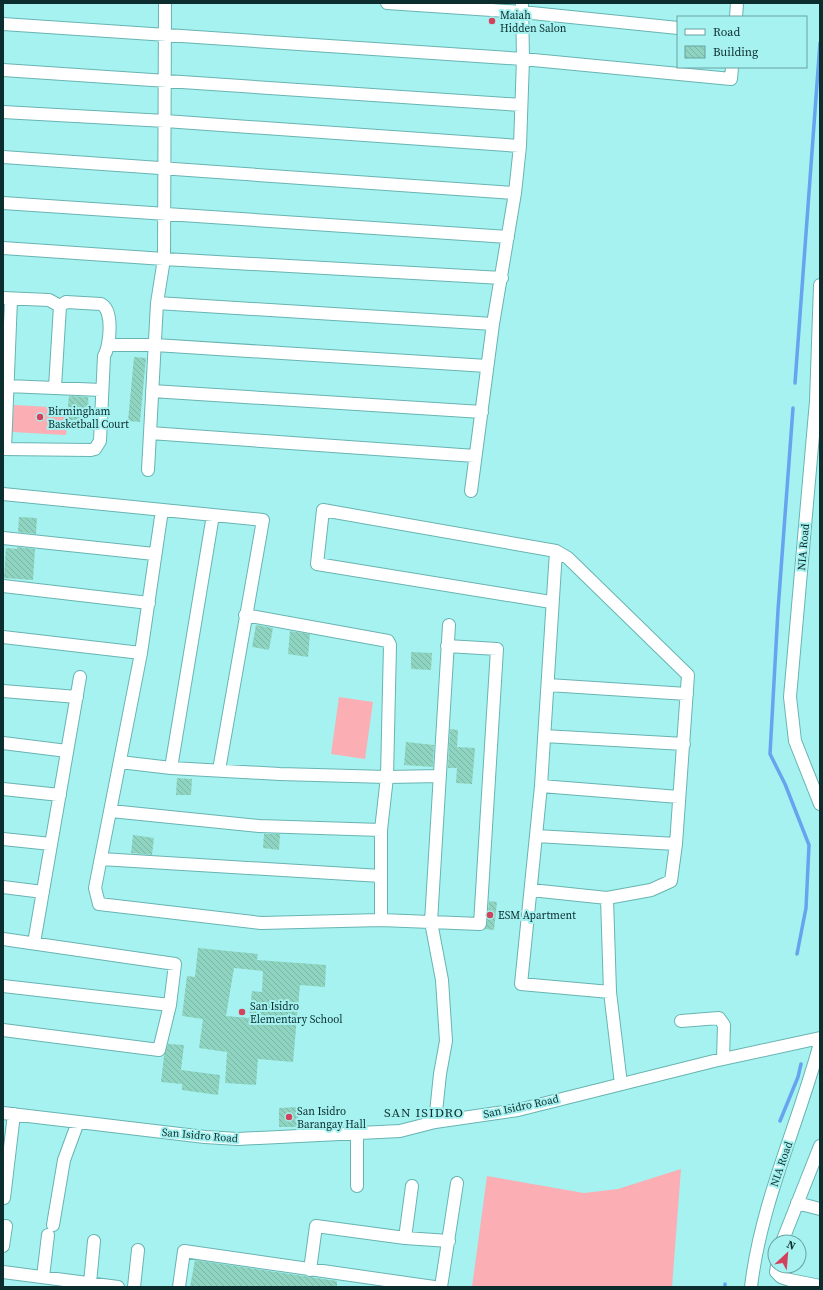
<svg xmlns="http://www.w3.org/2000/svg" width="823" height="1290" viewBox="0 0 823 1290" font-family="'Source Serif 4',serif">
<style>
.grass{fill:#fbaeb4}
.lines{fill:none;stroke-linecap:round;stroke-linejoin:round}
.stream{stroke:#66a4ef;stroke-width:3.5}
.building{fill:url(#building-back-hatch);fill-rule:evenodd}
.minor-casing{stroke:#68b4b2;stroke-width:14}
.minor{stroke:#fff;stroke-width:12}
.poi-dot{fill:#d2425c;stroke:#a5f2f0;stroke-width:1.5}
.labels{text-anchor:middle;stroke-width:4;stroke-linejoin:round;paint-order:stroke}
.poi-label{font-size:11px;fill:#0c2d2d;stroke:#a5f2f0;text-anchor:start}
.street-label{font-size:11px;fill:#0c2d2d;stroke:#a5f2f0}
.quarter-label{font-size:13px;letter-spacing:1px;fill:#0c2d2d;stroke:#a5f2f0}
</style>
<defs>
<pattern id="building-back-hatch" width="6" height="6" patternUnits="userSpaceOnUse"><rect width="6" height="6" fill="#8fd4c0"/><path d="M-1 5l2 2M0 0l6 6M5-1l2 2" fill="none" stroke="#7ab6a5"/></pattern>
</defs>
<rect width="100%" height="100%" fill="#a5f2f0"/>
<path class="grass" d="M14,405L68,408L66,435L12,432Z
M339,697L373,702L365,759L331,754Z
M681,1169L672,1287H472L487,1176L584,1193L618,1189Z"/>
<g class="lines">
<path class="stream" d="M795,383L820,43
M793,408L778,610L770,754L785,784L809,845L806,908L797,954
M780,1121L798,1077L801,1064
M725,1287V1284"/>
</g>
<path class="building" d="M134,357L146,358L140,422L128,421Z
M69,396L88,397L89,410H85L84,427L66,426Z
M19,517L37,518L36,534L18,532Z
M17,547L35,549L33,580L4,578L6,548L17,549Z
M256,625L273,628L269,650L252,647Z
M290,631L310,634L308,657L288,654Z
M411,652L432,653L431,670L411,669Z
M450,729L458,730L457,747L475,748L472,784L456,783L457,768H448Z
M406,742L434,745L433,767L404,765Z
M177,778L192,779L191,795H176Z
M264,834H280L279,850L263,848Z
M133,835L154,838L152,855L131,853Z
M489,901L497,902L494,930L485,929L487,924Z
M198,948L258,954L257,960L326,965L325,987L300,985L293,1062L258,1059L256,1085L225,1083L227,1052L199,1048L203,1019L182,1016L187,976L195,977ZM234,968L263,971L262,992L252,991L249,1018L226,1016Z
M168,1044L184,1045L181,1070L220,1075L218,1095L182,1090V1084L161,1082L164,1056Z
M298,1107L299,1127H279V1108Z
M195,1260L337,1281V1287H190Z"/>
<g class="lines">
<g class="minor-casing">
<path id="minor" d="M387,3L522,12L678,28
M736,17L737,3
M3,24L523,59L731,79L732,67
M3,70L521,105
M3,112L165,121L520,146
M3,157L515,193
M3,203L508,237
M3,248L164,259L502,278
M820,285L816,401L790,697L795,741L820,804
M3,298L49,300L60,306L66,302L101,304C114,310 110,346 104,356L100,441L95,449L91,450L3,449
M157,303L493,324
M109,345H155L487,366
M7,386L102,390
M55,387L60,306
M152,391L482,412
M150,433L475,456
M5,449L11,299
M148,470L157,303L164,259L165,3
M471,491L493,324L515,193L520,146L523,59L522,3
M3,494L263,520L219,770
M162,510L141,653L95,888L99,904L261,923L381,920L480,924L497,649L447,646
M3,538L154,554
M556,551L541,786L521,984L610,992
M3,586L149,603
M551,602L317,564L323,510L556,551L568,558L688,675L676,844L671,881L651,890L607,898L610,992L621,1084
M245,615L388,641L390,645L387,777L381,830V920
M3,637L141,653
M548,685L687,694
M3,691L77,697
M544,736L684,744
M3,743L67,751
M120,762L171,768L280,774L387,777L440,776
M171,768L213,515
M541,786L679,797
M3,789L60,795
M111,811L259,826L381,830
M536,836L676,844
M3,839L51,844
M101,859L381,876
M3,887L43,892
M531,890L607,898
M3,939L175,964L170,1005L159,1050L3,1030
M34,943L80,677
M3,986L170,1005
M681,1021L719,1018L724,1025L723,1059
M3,1113L205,1137L238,1139L400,1131L435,1122L518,1110L714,1061L820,1038
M435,1122L440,1074L446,1041L442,980L431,922L449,625
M357,1133V1186
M4,1198L14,1114
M797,1203L820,1209
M53,1225L64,1160L78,1122
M405,1238L412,1186
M782,1242L820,1146
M3,1246L6,1226
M777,1266L776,1272L781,1277L790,1280L820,1286
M310,1270L316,1226L405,1238L449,1241
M3,1272L118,1287
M43,1277L48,1235
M90,1283L94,1241
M134,1287L138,1250
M179,1287L184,1251L434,1287
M441,1287L457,1183
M751,1287C761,1202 798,1125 820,1043"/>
</g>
<use href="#minor" class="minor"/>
</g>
<g class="poi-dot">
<circle cx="492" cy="21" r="4"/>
<circle cx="40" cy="417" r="4"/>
<circle cx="490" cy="915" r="4"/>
<circle cx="242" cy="1012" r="4"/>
<circle cx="289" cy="1117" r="4"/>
</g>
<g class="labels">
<g class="poi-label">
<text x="500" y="19">Maiah<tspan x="500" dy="13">Hidden Salon</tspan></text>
<text x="48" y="415">Birmingham<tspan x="48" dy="13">Basketball Court</tspan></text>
<text x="498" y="919">ESM Apartment</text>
<text x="250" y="1010">San Isidro<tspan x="250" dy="13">Elementary School</tspan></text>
<text x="297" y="1115">San Isidro<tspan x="297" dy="13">Barangay Hall</tspan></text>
</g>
<g class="street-label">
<text transform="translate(803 547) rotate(-85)" y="4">NIA Road</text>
<text transform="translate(521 1106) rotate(-12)" y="4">San Isidro Road</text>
<text transform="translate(200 1135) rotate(5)" y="4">San Isidro Road</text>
<text transform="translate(781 1164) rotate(-71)" y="4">NIA Road</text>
</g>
<g class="quarter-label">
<text x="424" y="1117">SAN ISIDRO</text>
</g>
</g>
<rect width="823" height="1290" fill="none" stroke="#0c2d2d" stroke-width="8"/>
<rect x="677" y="16" width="130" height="52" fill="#a5f2f0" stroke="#68a3a2"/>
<rect x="685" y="29" width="20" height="6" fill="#ffffff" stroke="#68a3a2"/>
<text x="713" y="36" font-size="12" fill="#0c2d2d">Road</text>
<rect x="685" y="46" width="20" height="12" fill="url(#building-back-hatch)" stroke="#68a3a2"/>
<text x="713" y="56" font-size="12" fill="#0c2d2d">Building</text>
<g transform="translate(787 1254) rotate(26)"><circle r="19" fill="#a5f2f0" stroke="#68a3a2"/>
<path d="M0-3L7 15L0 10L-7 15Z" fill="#d2425c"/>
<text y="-6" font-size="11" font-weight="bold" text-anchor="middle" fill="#0c2d2d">N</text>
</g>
</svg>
